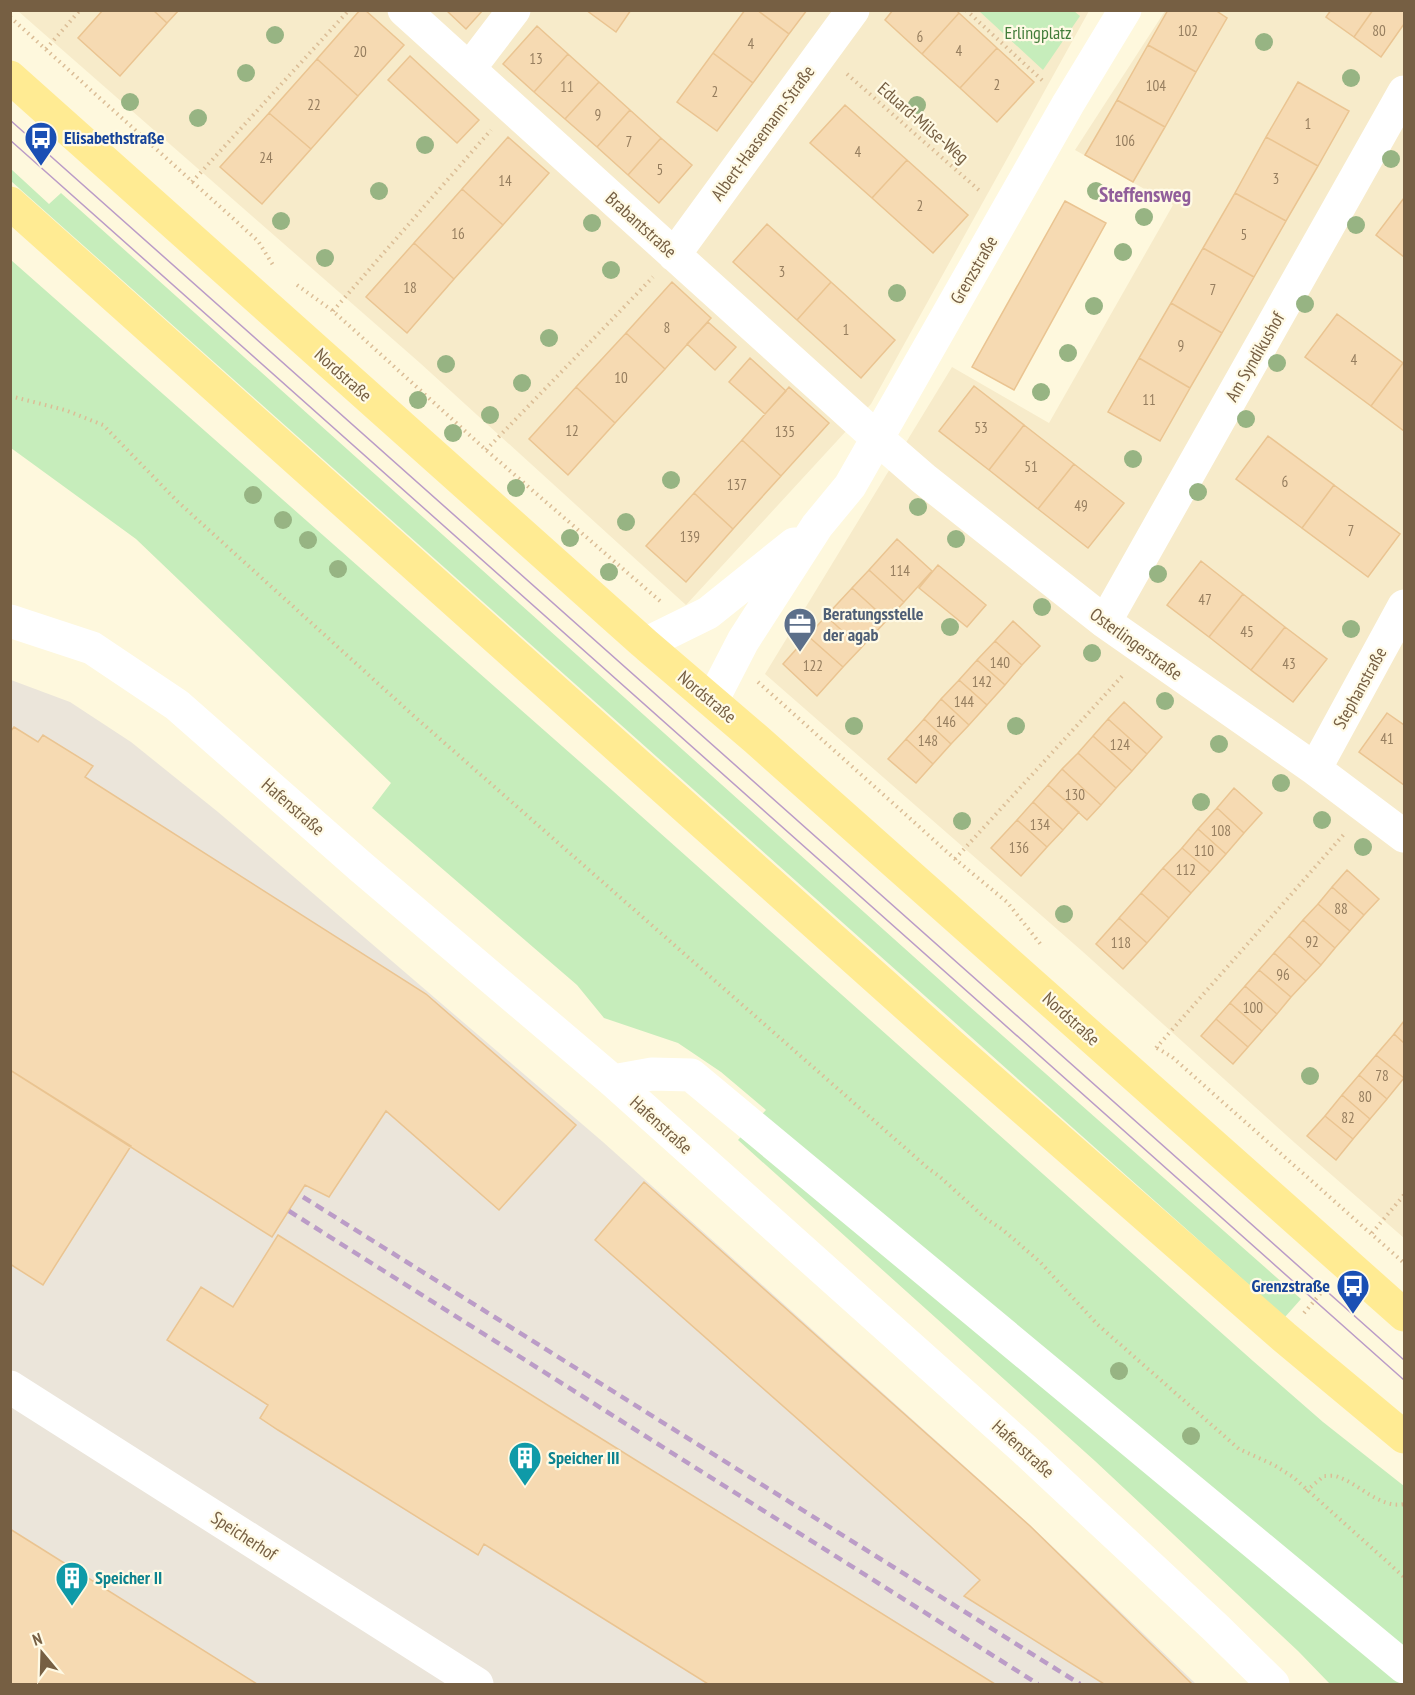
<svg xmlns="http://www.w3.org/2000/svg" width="1415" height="1695" viewBox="0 0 1415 1695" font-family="'PT Sans Narrow',sans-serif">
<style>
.residential{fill:#f7ebca}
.industrial{fill:#ebe5da}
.green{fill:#c6edbb}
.building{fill:#f6dab2;stroke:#eac491;stroke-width:1.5}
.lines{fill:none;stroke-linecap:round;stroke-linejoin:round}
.path{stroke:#dbbd96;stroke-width:4;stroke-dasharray:1.5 4.5;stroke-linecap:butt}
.minor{stroke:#fff;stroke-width:33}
.major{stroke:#ffeb93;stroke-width:33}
.tram{stroke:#bb9cc7;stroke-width:1.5}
.rail{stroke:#bb9cc7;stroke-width:4.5;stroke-dasharray:9 6;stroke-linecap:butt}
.tree{fill:#97b483}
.labels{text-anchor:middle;stroke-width:4.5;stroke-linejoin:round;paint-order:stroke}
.number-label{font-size:15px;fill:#967e5f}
.park-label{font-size:18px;fill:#427d3a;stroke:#fffae5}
.street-label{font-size:18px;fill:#765f43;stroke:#fffae5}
.transit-label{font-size:18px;font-weight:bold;fill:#164399;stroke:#fffae5;text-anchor:start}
.service-label{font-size:18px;font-weight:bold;fill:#4e5e75;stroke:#fffae5;text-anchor:start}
.culture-label{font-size:18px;font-weight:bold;fill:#0d838f;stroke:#fffae5;text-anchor:start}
.quarter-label{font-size:21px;font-weight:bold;fill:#915e9a;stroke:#fffae5}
</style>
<rect width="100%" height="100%" fill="#fef8dd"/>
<path class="residential" d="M18,11H1089L871,404L686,605L420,363Z
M1165,11H1404V1238L1295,1143L1082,951L765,674L952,367L1049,423L1173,205L1075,150Z"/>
<path class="industrial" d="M11,680L70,702L131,742L218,812L603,1142L1030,1525L1196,1684H11Z"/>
<path class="green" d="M979,11H1074L1080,16L1043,70Z
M11,169L49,204L61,193L961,999L1301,1299L1285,1317L11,181Z
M11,260L613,791L1253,1361L1323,1422L1404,1486V1684H1330L1298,1651L1095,1461L738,1140L766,1110L721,1072L678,1043L604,1018L577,985L372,808L391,783L136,539L11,448Z"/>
<path class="building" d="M103,10H153L167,23L120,76L78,38Z
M153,10H179L167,23Z
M360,10H365L404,45L358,96L317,59Z
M446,10H483L466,29Z
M586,10H631L616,32Z
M745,10H757L789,34L753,83L713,53Z
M757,10H807L789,34Z
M893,10H956L959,13L922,54L885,20Z
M1168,10H1215L1227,18L1196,72L1148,45Z
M1331,10H1373L1354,37L1326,17Z
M1373,10H1404V24L1381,57L1354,37Z
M959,13L997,48L960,88L922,54Z
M537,26L568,54L534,92L503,64Z
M1148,45L1196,72L1165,127L1117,100Z
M997,48L1034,82L997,122L960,88Z
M713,53L753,83L717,131L677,102Z
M568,54L599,82L565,119L534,92Z
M410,56L479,120L457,143L388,80Z
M317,59L358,96L311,149L269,113Z
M599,82L630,110L597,147L565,119Z
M1298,82L1349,111L1318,166L1266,137Z
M1117,100L1165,127L1133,182L1085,155Z
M845,105L907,160L872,198L810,143Z
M630,110L661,138L628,175L597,147Z
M269,113L311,149L262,204L220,167Z
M508,137L549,173L503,225L462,189Z
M1266,137L1318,166L1286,221L1235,193Z
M661,138L692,165L659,203L628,175Z
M907,160L968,215L933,253L872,198Z
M462,189L503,225L454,279L414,243Z
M1235,193L1286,221L1254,277L1203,248Z
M1404,198V257L1376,235Z
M1065,201L1106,223L1014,390L972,367Z
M767,224L831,282L797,320L733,262Z
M414,243L454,279L407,333L366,297Z
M1203,248L1254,277L1222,333L1171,303Z
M672,282L711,318L665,369L626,333Z
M831,282L895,340L861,378L797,320Z
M1171,303L1222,333L1190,388L1139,358Z
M1337,314L1403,363L1371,406L1305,357Z
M708,322L736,347L715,370L687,344Z
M626,333L665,369L615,423L576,387Z
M750,358L786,391L765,414L729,382Z
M1139,358L1190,388L1160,441L1108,412Z
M1403,363L1404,364V431L1371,406Z
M974,386L1024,425L989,470L939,431Z
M576,387L615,423L568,475L529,439Z
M789,387L829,423L781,476L742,440Z
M1024,425L1074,464L1038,509L989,470Z
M1268,436L1334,485L1302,528L1236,479Z
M742,440L781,476L733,529L694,493Z
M1074,464L1124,503L1088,548L1038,509Z
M1334,485L1400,534L1368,577L1302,528Z
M694,493L733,529L686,582L646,546Z
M897,539L932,571L904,602L869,570Z
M1201,561L1243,594L1209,637L1167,605Z
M938,565L986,605L967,627L919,588Z
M869,570L904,602L887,620L852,588Z
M852,588L887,620L861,648L826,616Z
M1243,594L1285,627L1251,670L1209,637Z
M826,616L861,648L843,667L808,636Z
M1013,621L1040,646L1022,665L995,641Z
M1285,627L1327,659L1293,702L1251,670Z
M808,636L843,667L817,696L783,664Z
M995,641L1022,665L1005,685L977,660Z
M977,660L1005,685L987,705L959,680Z
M959,680L987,705L969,725L941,699Z
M941,699L969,725L951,744L924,719Z
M1124,702L1162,737L1147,754L1108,719Z
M1387,713L1404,725V785L1359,752Z
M924,719L951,744L933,764L906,739Z
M1108,719L1147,754L1132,771L1093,736Z
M14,727L38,742L43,735L93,766L85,777L426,994L576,1125L499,1210L386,1111L329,1197L305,1185L272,1237L10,1070V732Z
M1093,736L1132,771L1116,788L1078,753Z
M906,739L933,764L916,783L888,759Z
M1078,753L1116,788L1101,805L1062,769Z
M1062,769L1101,805L1087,820L1048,785Z
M1048,785L1079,812L1063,830L1033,802Z
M1234,788L1262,813L1244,833L1217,808Z
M1033,802L1063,830L1047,847L1017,820Z
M1217,808L1244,833L1226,854L1198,829Z
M1017,820L1047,847L1021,876L991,848Z
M1198,829L1226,854L1210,872L1182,848Z
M1182,848L1210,872L1191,893L1163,868Z
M1163,868L1191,893L1169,918L1141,893Z
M1347,870L1379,899L1364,915L1332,887Z
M1332,887L1364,915L1350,931L1318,904Z
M1141,893L1169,918L1147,943L1119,918Z
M1318,904L1350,931L1335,948L1303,920Z
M1119,918L1147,943L1123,969L1096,944Z
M1303,920L1335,948L1321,965L1289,936Z
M1289,936L1321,965L1306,981L1274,953Z
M1274,953L1306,981L1291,997L1259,970Z
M1259,970L1291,997L1277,1014L1245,986Z
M1245,986L1277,1014L1262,1031L1230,1003Z
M1230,1003L1262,1031L1248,1047L1216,1019Z
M1216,1019L1248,1047L1233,1064L1201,1036Z
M1404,1021V1043L1394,1034Z
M1394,1034L1404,1043V1078L1376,1055Z
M1376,1055L1404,1078L1387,1099L1359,1075Z
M10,1070L131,1146L43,1285L10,1264Z
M1359,1075L1387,1099L1370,1119L1342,1095Z
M1342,1095L1370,1119L1353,1139L1325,1116Z
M1325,1116L1353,1139L1336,1160L1307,1136Z
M644,1182L1030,1526L1192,1684H1104L964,1596L980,1580L595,1240Z
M278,1235L565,1416L995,1684H708L484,1544L478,1555L278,1430L260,1418L268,1405L167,1340L201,1287L233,1307Z
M10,1529L257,1684H10Z"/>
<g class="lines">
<path class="path" d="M966,10L1043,81
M10,17L258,241L273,265
M46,49L80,10
M847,74L981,192
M192,182L349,10
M297,285L333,311L486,450L660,601
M333,311L491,130
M10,396L65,410L103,425L178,502L415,717L929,1169L939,1176L985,1218L1003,1230L1040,1262L1097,1324L1239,1449L1274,1465L1293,1477L1404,1577
M486,450L653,277
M758,682L955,859L1007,902L1042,946
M955,859L1124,674
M1156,1048L1346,832
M1157,1048L1172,1057L1404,1263
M1372,1233L1404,1195
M1304,1313L1326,1287
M1306,1491L1324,1476C1328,1476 1334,1475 1338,1477C1360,1484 1380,1509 1404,1504"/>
<path class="minor" d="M404,10L878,439L924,479L1105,622L1315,769L1404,836
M469,69L514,10
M674,255L853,10
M10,621L92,648L177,705L361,867L613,1081L1024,1449L1216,1628L1273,1684
M1105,622L1404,92
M645,644L708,613L794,544
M712,701L743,641L817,526L850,486L1068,104L1125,10
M1315,769L1404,606
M613,1081L652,1074L691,1075L1404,1667
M10,1387L477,1684"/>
<path class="major" d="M10,77L645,644L756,739L1404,1315
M10,203L951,1045L1284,1337L1404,1437"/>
<path class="tram" d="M10,120L1404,1360
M10,140L1404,1380"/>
<path class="rail" d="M303,1197L1080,1684
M289,1211L1038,1684"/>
</g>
<g class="tree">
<circle cx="275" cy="35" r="9"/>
<circle cx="1264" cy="42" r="9"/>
<circle cx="246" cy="73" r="9"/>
<circle cx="1351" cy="78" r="9"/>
<circle cx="130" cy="102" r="9"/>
<circle cx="917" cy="105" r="9"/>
<circle cx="198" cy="118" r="9"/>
<circle cx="425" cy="145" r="9"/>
<circle cx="1391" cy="159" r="9"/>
<circle cx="379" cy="191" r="9"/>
<circle cx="1096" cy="191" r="9"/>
<circle cx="1144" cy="217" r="9"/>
<circle cx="281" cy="221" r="9"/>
<circle cx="592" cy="223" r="9"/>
<circle cx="1356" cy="225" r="9"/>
<circle cx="1123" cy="252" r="9"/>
<circle cx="325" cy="258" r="9"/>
<circle cx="611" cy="270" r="9"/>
<circle cx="897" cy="293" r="9"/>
<circle cx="1305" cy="304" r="9"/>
<circle cx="1094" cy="306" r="9"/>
<circle cx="549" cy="338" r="9"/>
<circle cx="1068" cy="353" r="9"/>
<circle cx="1277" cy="363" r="9"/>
<circle cx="446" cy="364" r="9"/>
<circle cx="522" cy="383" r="9"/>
<circle cx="1041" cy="392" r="9"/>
<circle cx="418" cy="400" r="9"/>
<circle cx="490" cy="415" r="9"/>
<circle cx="1246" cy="419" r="9"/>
<circle cx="453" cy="433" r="9"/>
<circle cx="1133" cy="459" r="9"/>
<circle cx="671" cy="480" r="9"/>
<circle cx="516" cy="488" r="9"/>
<circle cx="1198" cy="492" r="9"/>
<circle cx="253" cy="495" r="9"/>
<circle cx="918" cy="507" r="9"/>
<circle cx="283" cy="520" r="9"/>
<circle cx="626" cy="522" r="9"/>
<circle cx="570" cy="538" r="9"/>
<circle cx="956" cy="539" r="9"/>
<circle cx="308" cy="540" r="9"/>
<circle cx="338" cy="569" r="9"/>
<circle cx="609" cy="572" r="9"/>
<circle cx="1158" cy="574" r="9"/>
<circle cx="1042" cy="607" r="9"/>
<circle cx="950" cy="627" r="9"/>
<circle cx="1351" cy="629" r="9"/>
<circle cx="1092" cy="653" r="9"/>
<circle cx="1165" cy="701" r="9"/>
<circle cx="854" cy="726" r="9"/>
<circle cx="1016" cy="726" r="9"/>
<circle cx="1219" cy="744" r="9"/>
<circle cx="1281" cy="783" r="9"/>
<circle cx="1201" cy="802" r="9"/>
<circle cx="1322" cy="820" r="9"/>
<circle cx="962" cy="821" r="9"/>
<circle cx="1363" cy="847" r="9"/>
<circle cx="1064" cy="914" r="9"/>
<circle cx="1310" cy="1076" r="9"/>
<circle cx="1119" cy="1371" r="9"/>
<circle cx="1191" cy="1436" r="9"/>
</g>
<defs>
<g id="bus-pin" transform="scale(1.725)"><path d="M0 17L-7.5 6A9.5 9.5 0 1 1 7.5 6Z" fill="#1a4fb4" stroke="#fffae5"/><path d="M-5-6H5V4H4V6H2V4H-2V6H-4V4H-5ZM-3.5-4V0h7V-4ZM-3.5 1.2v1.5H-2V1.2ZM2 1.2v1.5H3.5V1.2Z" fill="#fff"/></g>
<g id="office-pin" transform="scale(1.725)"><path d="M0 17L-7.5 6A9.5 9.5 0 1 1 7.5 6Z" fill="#5c6f8a" stroke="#fffae5"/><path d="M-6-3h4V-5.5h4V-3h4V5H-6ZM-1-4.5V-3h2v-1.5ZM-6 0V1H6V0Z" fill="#fff"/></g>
<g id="building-pin" transform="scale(1.725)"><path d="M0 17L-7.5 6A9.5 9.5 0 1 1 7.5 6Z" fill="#0f9aa8" stroke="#fffae5"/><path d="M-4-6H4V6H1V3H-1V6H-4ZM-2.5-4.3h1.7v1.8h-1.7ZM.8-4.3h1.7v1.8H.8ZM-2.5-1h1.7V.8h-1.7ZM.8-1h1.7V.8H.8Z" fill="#fff"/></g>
</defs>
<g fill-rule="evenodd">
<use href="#bus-pin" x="41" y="138"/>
<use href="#office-pin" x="800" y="624"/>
<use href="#bus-pin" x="1353" y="1286"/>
<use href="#building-pin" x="525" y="1458"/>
<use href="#building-pin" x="72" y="1578"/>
</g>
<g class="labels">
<g class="number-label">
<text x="1188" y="36">102</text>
<text x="1379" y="36">80</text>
<text x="920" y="42">6</text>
<text x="751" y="49">4</text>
<text x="959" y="56">4</text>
<text x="360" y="57">20</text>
<text x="536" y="64">13</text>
<text x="997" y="90">2</text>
<text x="1156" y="91">104</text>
<text x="567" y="92">11</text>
<text x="715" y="97">2</text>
<text x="314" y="110">22</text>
<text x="598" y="120">9</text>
<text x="1308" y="129">1</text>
<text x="1125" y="146">106</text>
<text x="629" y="147">7</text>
<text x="858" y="157">4</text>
<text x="266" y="163">24</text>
<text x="660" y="175">5</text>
<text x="1276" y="184">3</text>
<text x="505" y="186">14</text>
<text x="920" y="211">2</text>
<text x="458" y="239">16</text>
<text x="1244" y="240">5</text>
<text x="782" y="277">3</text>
<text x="410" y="293">18</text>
<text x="1213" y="295">7</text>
<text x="667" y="333">8</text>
<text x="846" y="335">1</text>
<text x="1181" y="351">9</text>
<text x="1354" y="365">4</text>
<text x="621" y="383">10</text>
<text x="1149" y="405">11</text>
<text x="981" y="433">53</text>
<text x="572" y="436">12</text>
<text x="785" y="437">135</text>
<text x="1031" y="472">51</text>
<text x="1285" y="487">6</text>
<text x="737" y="490">137</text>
<text x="1081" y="511">49</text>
<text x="1351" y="536">7</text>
<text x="690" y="542">139</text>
<text x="900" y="576">114</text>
<text x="1205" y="605">47</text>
<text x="1247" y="637">45</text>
<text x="1000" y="668">140</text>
<text x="1289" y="669">43</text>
<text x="813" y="671">122</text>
<text x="982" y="687">142</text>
<text x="964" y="707">144</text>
<text x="946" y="727">146</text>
<text x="1387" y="744">41</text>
<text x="928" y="746">148</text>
<text x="1120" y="750">124</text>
<text x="1075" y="800">130</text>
<text x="1040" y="830">134</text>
<text x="1221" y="836">108</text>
<text x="1019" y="853">136</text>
<text x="1204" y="856">110</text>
<text x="1186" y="875">112</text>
<text x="1341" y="914">88</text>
<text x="1312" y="947">92</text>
<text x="1121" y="948">118</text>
<text x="1283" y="980">96</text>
<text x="1253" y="1013">100</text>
<text x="1382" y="1081">78</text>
<text x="1365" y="1102">80</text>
<text x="1348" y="1123">82</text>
</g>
<g class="park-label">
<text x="1038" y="39">Erlingplatz</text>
</g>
<g class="street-label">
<text transform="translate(923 123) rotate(41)" y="6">Eduard-Milse-Weg</text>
<text transform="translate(763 133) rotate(-54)" y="6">Albert-Haasemann-Straße</text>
<text transform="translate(641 225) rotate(42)" y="6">Brabantstraße</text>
<text transform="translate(974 270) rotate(-60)" y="6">Grenzstraße</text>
<text transform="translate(1255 357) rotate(-60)" y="6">Am Syndikushof</text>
<text transform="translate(343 375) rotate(42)" y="6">Nordstraße</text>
<text transform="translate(1136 644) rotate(36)" y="6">Osterlingerstraße</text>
<text transform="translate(1360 688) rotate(-61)" y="6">Stephanstraße</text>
<text transform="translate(707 697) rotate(40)" y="6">Nordstraße</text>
<text transform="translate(293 807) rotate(41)" y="6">Hafenstraße</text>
<text transform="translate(1071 1019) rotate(42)" y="6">Nordstraße</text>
<text transform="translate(661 1125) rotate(42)" y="6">Hafenstraße</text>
<text transform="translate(1023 1449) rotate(42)" y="6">Hafenstraße</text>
<text transform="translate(244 1536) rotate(33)" y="6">Speicherhof</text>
</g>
<g class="transit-label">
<text x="64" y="144">Elisabethstraße</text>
<text x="1330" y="1292" text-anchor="end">Grenzstraße</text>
</g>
<g class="service-label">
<text x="823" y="620">Beratungsstelle<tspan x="823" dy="21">der agab</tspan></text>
</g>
<g class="culture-label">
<text x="548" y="1464">Speicher III</text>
<text x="95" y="1584">Speicher II</text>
</g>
<g class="quarter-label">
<text x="1145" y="202">Steffensweg</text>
</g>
</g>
<rect width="1415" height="1695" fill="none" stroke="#765f43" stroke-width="24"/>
<g transform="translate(42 1653) rotate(341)" stroke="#fffae5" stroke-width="4.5" paint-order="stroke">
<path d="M0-4.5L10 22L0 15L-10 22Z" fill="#765f43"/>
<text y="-9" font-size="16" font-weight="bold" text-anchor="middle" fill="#765f43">N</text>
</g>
</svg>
